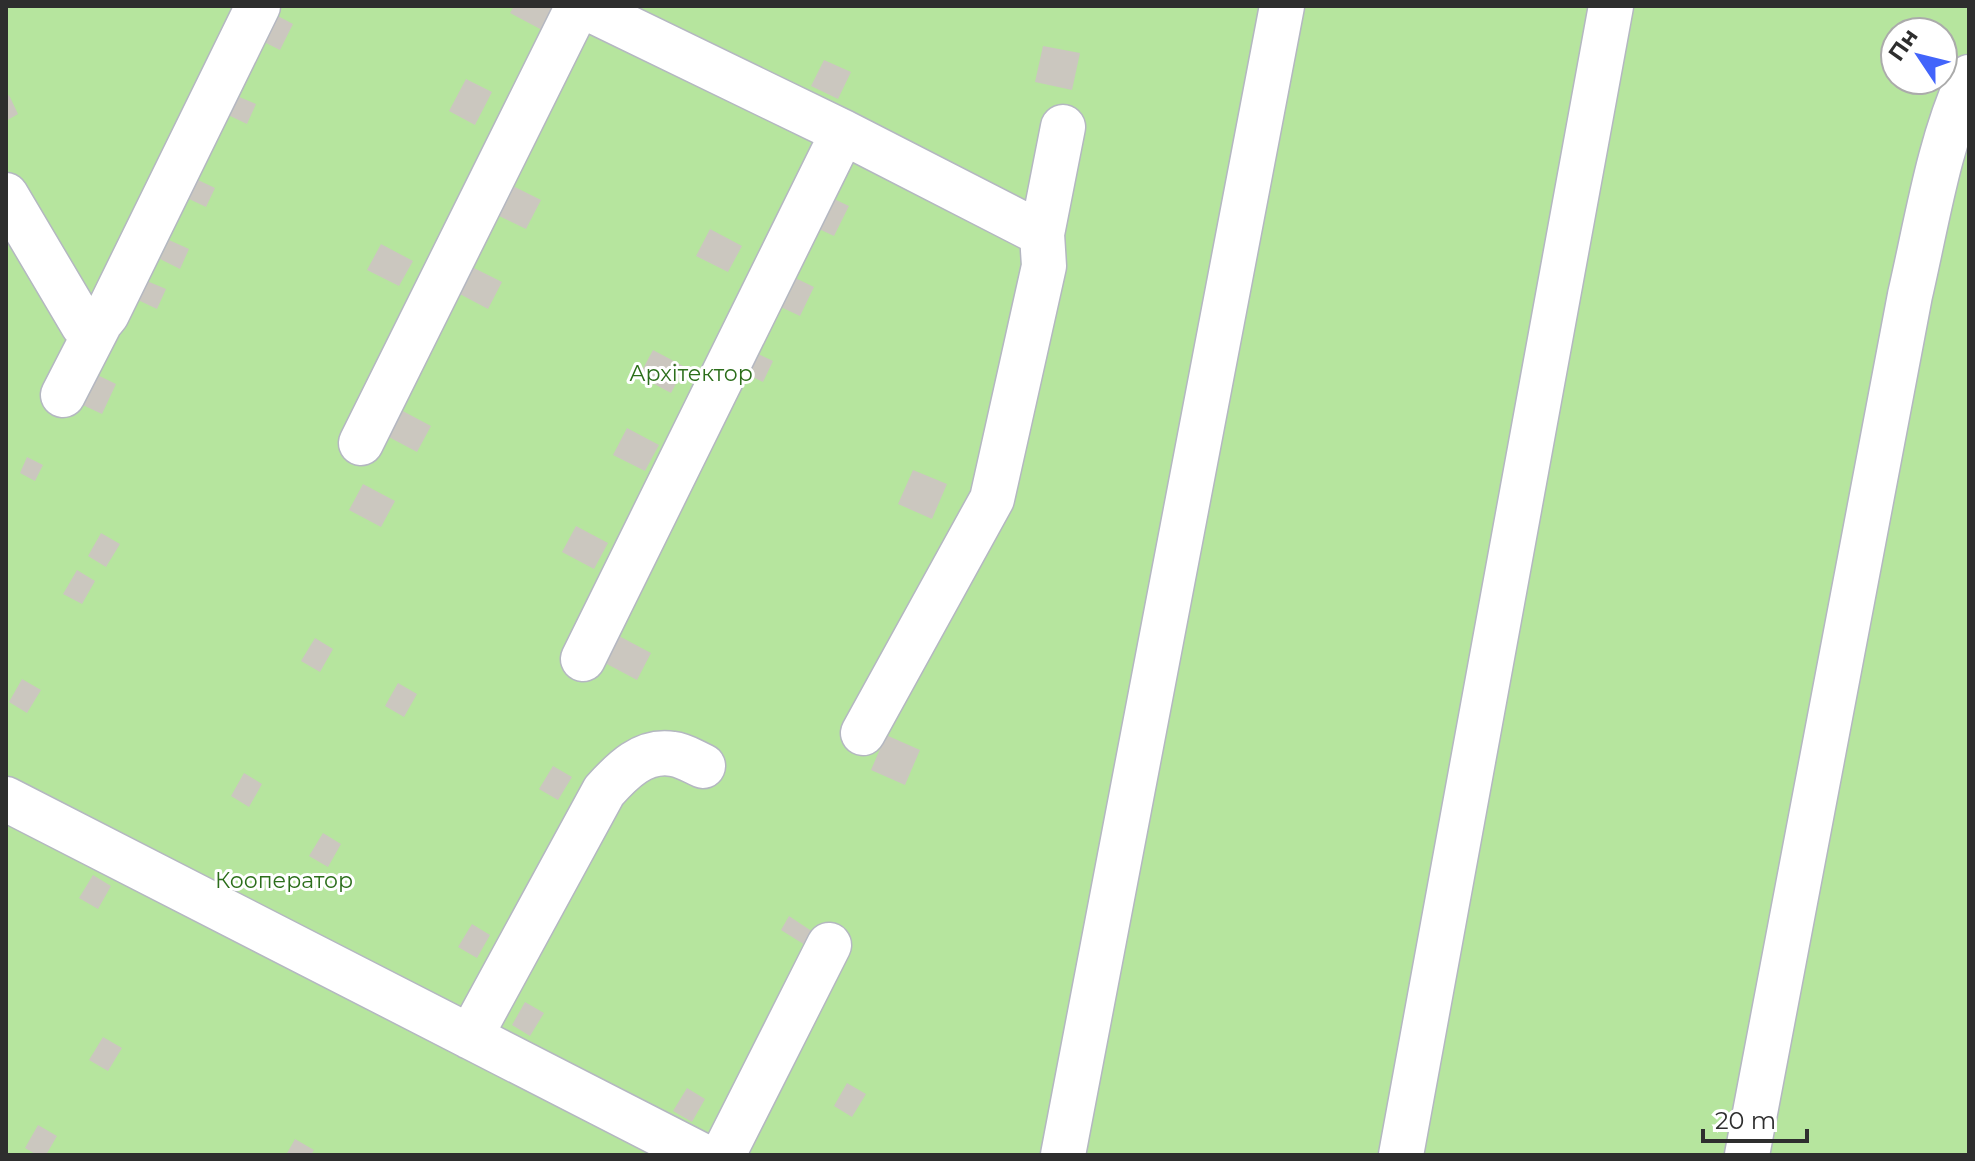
<svg xmlns="http://www.w3.org/2000/svg" width="1975" height="1161" viewBox="0 0 1975 1161" font-family="Montserrat,sans-serif">
<style>
.green{fill:#b6e59e;fill-rule:evenodd}
.building{fill:#cbc7bf}
.lines{fill:none;stroke-linecap:round;stroke-linejoin:round}
.minor-casing{stroke:#b4b7c1;stroke-width:47}
.minor{stroke:#fff;stroke-width:44}
.labels{text-anchor:middle;stroke-width:6;stroke-linejoin:round;paint-order:stroke}
.park-label{font-size:22px;fill:#2c6e1b;stroke:#fff}
</style>
<rect width="100%" height="100%" fill="#efe9e1"/>
<path class="green" d="M6,6H1969V1155H6ZM1895,32H1943V80H1895Z"/>
<path class="building" d="M514,6H555L542,30L510,13Z
M261,7L293,24L280,50L248,34Z
M1043,46L1080,53L1072,90L1035,82Z
M824,60L851,72L838,99L811,86Z
M466,79L492,92L475,125L449,111Z
M9,95L18,114L6,121V97Z
M237,96L256,104L247,124L228,115Z
M196,179L215,188L206,207L187,198Z
M511,185L541,200L526,229L497,215Z
M819,192L849,206L834,236L804,222Z
M710,229L742,246L728,272L696,256Z
M169,240L189,249L180,269L160,259Z
M381,244L413,261L399,286L367,270Z
M470,266L502,282L488,309L456,292Z
M785,273L814,287L800,316L770,302Z
M147,281L166,289L157,309L138,300Z
M653,350L685,367L671,393L639,376Z
M752,351L773,361L763,382L742,372Z
M87,370L116,384L102,414L72,400Z
M399,409L431,426L417,452L385,435Z
M627,428L659,445L645,471L613,455Z
M27,457L43,465L35,481L20,473Z
M913,470L947,484L932,519L898,504Z
M363,484L395,501L381,527L349,510Z
M576,526L608,543L594,569L562,552Z
M101,533L120,544L106,567L88,556Z
M77,570L95,581L82,604L63,594Z
M619,636L651,653L637,680L605,663Z
M315,638L333,649L320,672L301,661Z
M22,679L41,690L27,713L9,702Z
M398,683L417,694L404,717L385,706Z
M886,735L920,750L905,785L871,770Z
M553,766L572,777L558,800L539,789Z
M244,773L262,784L249,807L231,796Z
M323,833L341,844L328,867L309,856Z
M93,875L111,886L98,909L79,898Z
M789,916L813,932L805,945L781,930Z
M472,924L490,935L477,958L458,947Z
M525,1002L544,1013L530,1036L512,1025Z
M103,1037L122,1048L108,1071L89,1060Z
M847,1083L866,1094L852,1117L834,1106Z
M687,1088L705,1099L692,1122L673,1111Z
M38,1125L57,1136L46,1155H37L25,1148Z
M295,1139L314,1150L311,1155H286Z"/>
<g class="lines">
<g class="minor-casing">
<path id="minor" d="M583,6L843,132L1042,234
M6,195L83,325C95,331 101,322 107,314L258,6
M63,395L100,323
M361,443L578,6
M583,659L843,132
M863,733L992,499L1044,266L1042,234L1063,127
M6,799L701,1155
M470,1037L604,791C622,771 643,749 673,754C683,755 694,762 703,766
M723,1155L829,945
M1063,1155L1282,6
M1401,1155L1611,6
M1747,1155L1910,295C1927,222 1938,146 1969,77"/>
</g>
<use href="#minor" class="minor"/>
</g>
<g class="labels">
<g class="park-label">
<text x="691" y="381">Архітектор</text>
<text x="284" y="888">Кооператор</text>
</g>
</g>
<rect width="1975" height="1161" fill="none" stroke="#2e2e2e" stroke-width="16"/>
<g transform="translate(1919 56) rotate(305)"><circle r="38" fill="#ffffff" stroke="#ababab" stroke-width="2"/>
<path d="M0-6L14 30L0 20L-14 30Z" fill="#4264fb"/>
<text y="-12" font-size="22" font-weight="bold" text-anchor="middle" fill="#2e2e2e">Пн</text>
</g>
<path d="M1703 1129v12h104v-12" fill="none" stroke="#2e2e2e" stroke-width="4"/>
<text x="1715" y="1129" font-size="24" fill="#2e2e2e" stroke="#ffffff" stroke-width="6" paint-order="stroke">20 m</text>
</svg>
